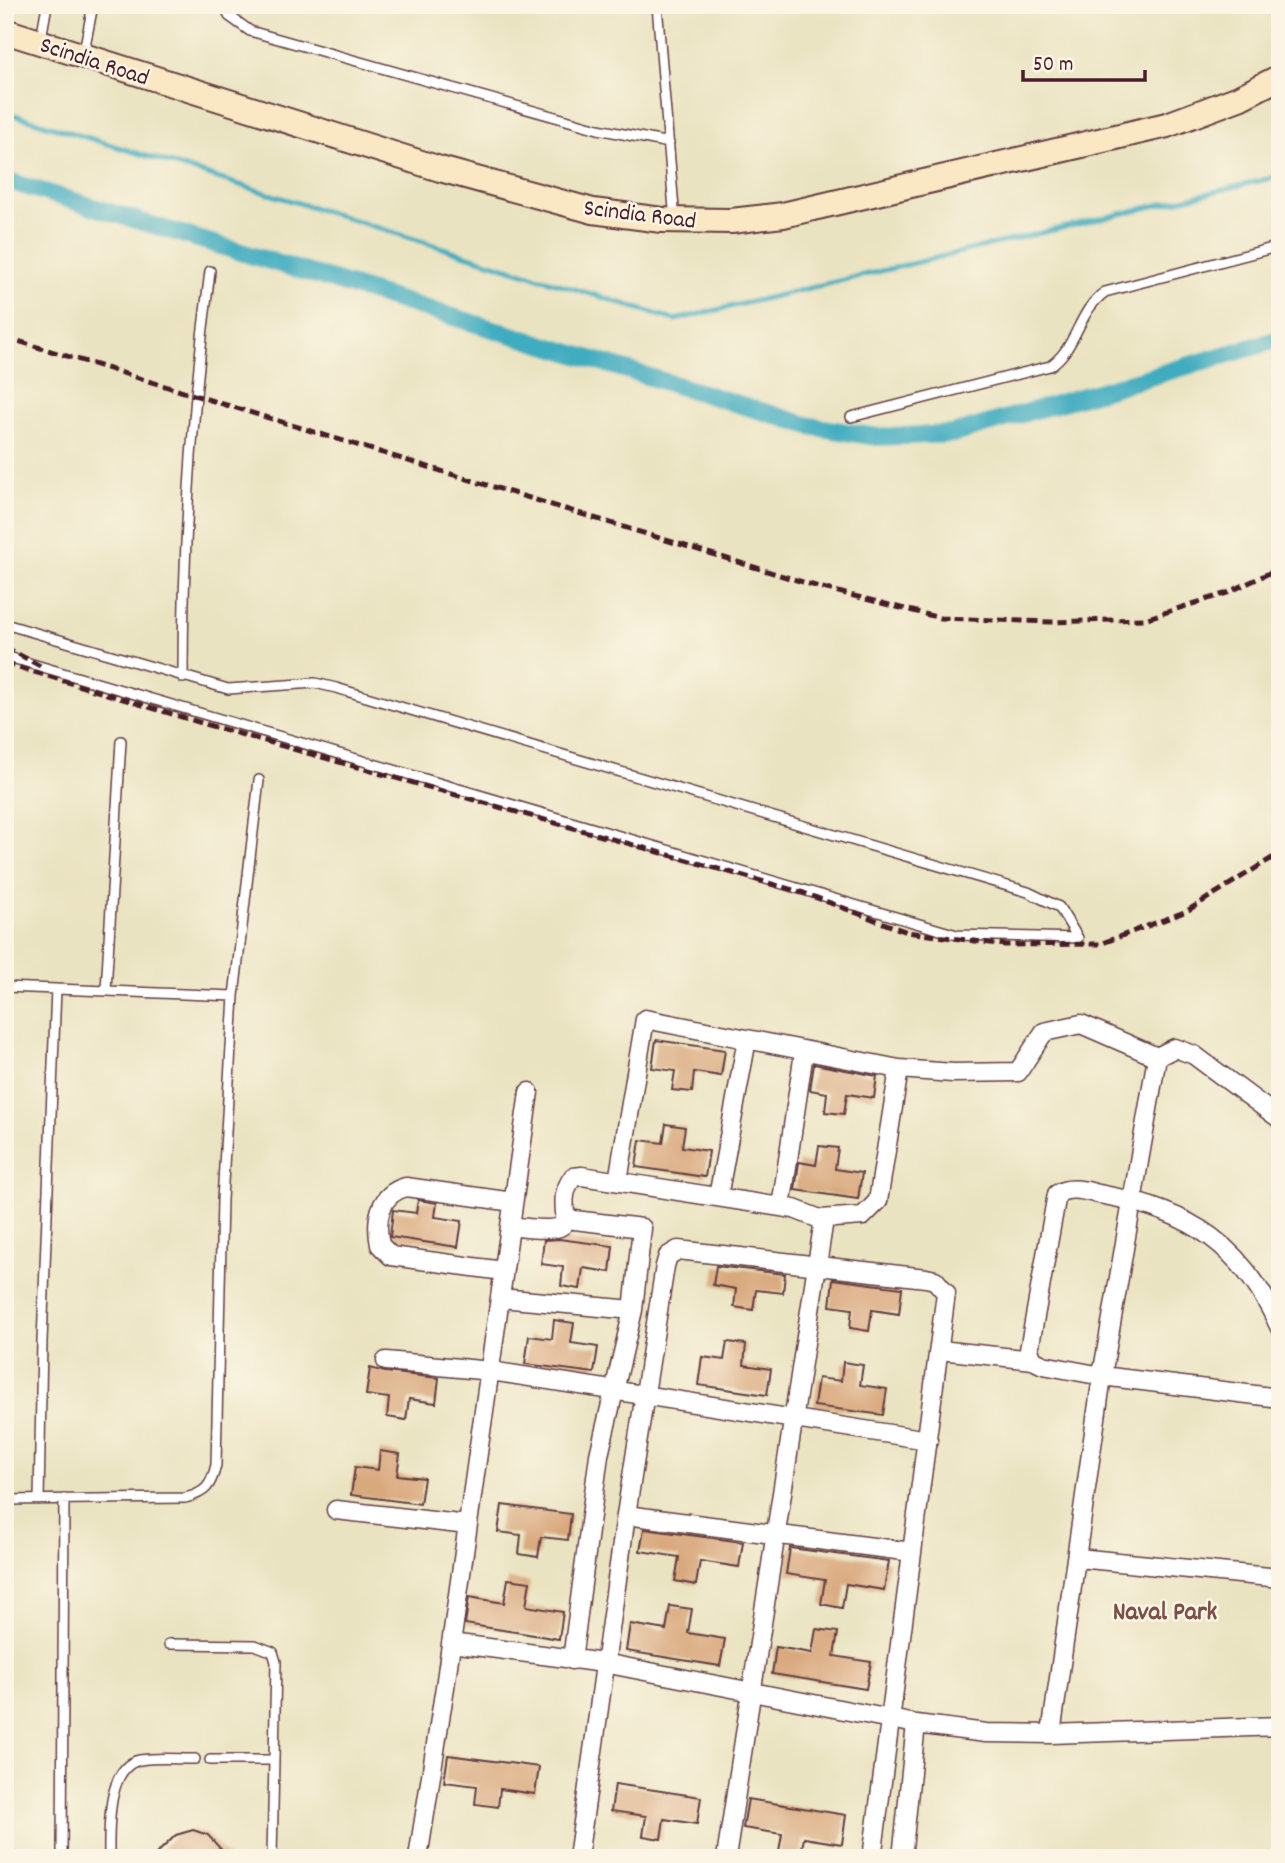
<svg xmlns="http://www.w3.org/2000/svg" width="1285" height="1863" viewBox="0 0 1285 1863" font-family="Dekko,sans-serif">
<style>
.lines{fill:none;stroke-linecap:round;stroke-linejoin:round}
.stream{stroke:#40acbf;stroke-width:5}
.canal{stroke:#40acbf;stroke-width:18}
.building{fill:#d9a97e}
.lane-casing{stroke:#623c42;stroke-width:12}
.street-casing{stroke:#623c42;stroke-width:21}
.secondary-casing{stroke:#623c42;stroke-width:28}
.lane{stroke:#fff;stroke-width:9}
.street{stroke:#fff;stroke-width:18}
.secondary{stroke:#fae7c3;stroke-width:24}
.rail{stroke:#4a1f2b;stroke-width:5;stroke-dasharray:10 5;stroke-linecap:butt}
.labels{text-anchor:middle;stroke-width:5;stroke-linejoin:round;paint-order:stroke}
.street-label{font-size:24px;fill:#4a1f2b;stroke:#fcf5e5}
.neighbourhood-label{font-size:26px;font-weight:bold;fill:#7c4f48;stroke:#fcf5e5}
</style>
<rect width="100%" height="100%" fill="#fcf5e5"/>
<filter id="ink" filterUnits="userSpaceOnUse"><feTurbulence type="fractalNoise" baseFrequency=".0143" numOctaves="2"/><feDisplacementMap in="SourceGraphic" scale="14" xChannelSelector="R" yChannelSelector="G"/><feConvolveMatrix kernelMatrix="1 2 1 2 8 2 1 2 1" color-interpolation-filters="sRGB"/></filter>
<filter id="wash" filterUnits="userSpaceOnUse"><feTurbulence type="fractalNoise" baseFrequency=".00686" numOctaves="4" result="noise"/><feDisplacementMap in="SourceGraphic" scale="28" xChannelSelector="R" yChannelSelector="G"/><feGaussianBlur stdDeviation="1.57" result="paint"/><feColorMatrix in="noise" values="0 0 0 0 0 0 0 0 0 0 0 0 0 0 0 0 0 1.4 0 .05"/><feComposite in="paint" operator="in"/></filter>
<g filter="url(#wash)">
<rect width="100%" height="100%" fill="#eae3c1"/>
<g class="lines">
<path class="stream" d="M5,112L675,320L1280,176"/>
<path class="canal" d="M5,180L810,426L877,437L953,434L1280,339"/>
</g>
<g id="blocks">
<path class="building" d="M656,1040L725,1050L721,1076L694,1072L692,1092L672,1090L675,1071L652,1068Z
M814,1064L877,1076L874,1098L847,1094L844,1114L825,1112L827,1093L810,1090Z
M666,1124L685,1127L682,1147L709,1151L705,1177L636,1167L640,1140L663,1143Z
M819,1146L838,1148L835,1169L862,1173L858,1199L795,1190L799,1162L816,1165Z
M418,1200L437,1203L435,1217L462,1221L458,1247L390,1237L393,1210L416,1213Z
M559,1239L613,1246L610,1272L583,1268L580,1289L561,1286L563,1267L541,1264L544,1240Z
M716,1266L785,1274L783,1293L756,1290L753,1310L734,1307L736,1289L713,1285Z
M833,1279L902,1288L899,1314L872,1310L869,1331L850,1328L852,1309L830,1306Z
M554,1320L574,1323L571,1343L598,1347L594,1373L525,1364L529,1336L552,1339Z
M727,1342L746,1344L744,1365L771,1369L767,1395L698,1385L702,1357L724,1360Z
M843,1362L863,1365L860,1385L887,1389L883,1415L814,1406L818,1378L841,1381Z
M370,1368L385,1372L439,1378L436,1403L409,1399L406,1420L387,1417L389,1398L366,1395Z
M380,1451L400,1454L397,1475L424,1478L420,1504L351,1495L355,1467L378,1470Z
M502,1505L571,1514L568,1540L541,1537L538,1557L519,1554L521,1535L498,1532Z
M644,1529L743,1542L739,1567L700,1561L696,1585L675,1581L679,1557L640,1551Z
M790,1548L889,1561L884,1590L846,1584L842,1608L821,1604L825,1580L786,1574Z
M508,1579L530,1582L526,1606L563,1612L559,1639L465,1624L469,1597L504,1603Z
M670,1606L692,1609L688,1633L725,1639L720,1666L626,1651L630,1624L666,1630Z
M816,1629L838,1632L834,1656L871,1662L866,1689L772,1674L776,1647L812,1653Z
M448,1755L539,1767L535,1794L500,1789L498,1807L475,1804L477,1786L444,1782Z
M615,1784L701,1797L697,1824L664,1819L661,1839L643,1836L646,1816L611,1811Z
M748,1799L846,1815L842,1844L804,1838L800,1858H778L782,1834L743,1828Z
M193,1830L208,1835L229,1858H152L176,1835Z"/>
</g>
</g>
<g filter="url(#ink)">
<use href="#blocks" fill-opacity="0" stroke="#623c42" stroke-width="2"/>
<g class="lines">
<g class="lane-casing">
<path id="lane" d="M225,5L229,16L250,31L598,129L669,143
M657,5L674,209
M42,33L47,5
M85,46L93,5
M851,417L1050,366C1078,347 1077,312 1105,292L1280,246
M5,624L228,689L315,683L336,688L1028,892L1059,907L1078,938L957,935L5,656
M183,678C183,541 192,407 210,271
M5,987L234,996
M106,990L121,741
M5,1500L185,1498C206,1493 211,1486 216,1465L222,1200L234,996L259,780
M39,1500L42,1342L56,989
M169,1644L255,1645L273,1652L276,1662L272,1858
M210,1760H274
M62,1858L64,1499
M109,1858C109,1833 106,1766 140,1760C157,1757 177,1759 195,1759"/>
</g>
<g class="street-casing">
<path id="street" d="M899,1069L953,1073L1018,1072L1044,1032L1081,1024L1157,1057
M618,1181L645,1019L899,1069L878,1201L863,1216L820,1219
M718,1197L747,1039
M781,1207L804,1052
M566,1219L642,1228L633,1310L599,1455L572,1660
M510,1226C600,1238 546,1213 573,1177L582,1176L794,1209L820,1219L823,1226L726,1858
M503,1271L391,1256L380,1245C375,1220 379,1194 406,1187L513,1202
M500,1298L633,1310
M1280,1328C1243,1246 1191,1211 1104,1195C1088,1192 1071,1185 1057,1194L1029,1350L1033,1360L1043,1365L1102,1376L1280,1398
M940,1350L1033,1360
M386,1361L491,1371L928,1440
M336,1510L468,1525
M626,1515L912,1552
M1078,1558L1280,1578
M451,1643L604,1663L916,1724L986,1733L1051,1734L1280,1726
M1051,1734L1102,1376L1157,1057L1175,1048L1194,1055L1280,1119
M418,1858L445,1687L529,1092
M578,1858L626,1515L665,1266L668,1256L678,1250L926,1278L935,1280L946,1293L872,1858
M902,1858L916,1724"/>
</g>
<g class="secondary-casing">
<path id="secondary" d="M5,31L440,169L593,211L662,220L731,221L783,215L1167,125L1239,98L1280,77"/>
</g>
<use href="#lane" class="lane"/>
<use href="#street" class="street"/>
<use href="#secondary" class="secondary"/>
<path class="rail" d="M5,337L819,587L940,618L1052,622L1145,619L1227,593L1280,568
M5,647L44,668
M5,663L208,725L804,893L907,932L1005,945L1100,944L1187,911L1280,853"/>
</g>
</g>
<g class="labels">
<g class="street-label">
<text transform="translate(95 60) rotate(18)" y="8">Scindia Road</text>
<text transform="translate(640 213) rotate(7)" y="8">Scindia Road</text>
</g>
<g class="neighbourhood-label">
<text x="1165" y="1619">Naval Park</text>
</g>
</g>
<rect width="1285" height="1863" fill="none" stroke="#fcf5e5" stroke-width="28"/>
<path d="M1023 70v10h122v-10" fill="none" stroke="#4a1f2b" stroke-width="3.5"/>
<text x="1033" y="70" font-size="21" fill="#4a1f2b" stroke="#fcf5e5" stroke-width="5" paint-order="stroke">50 m</text>
</svg>
